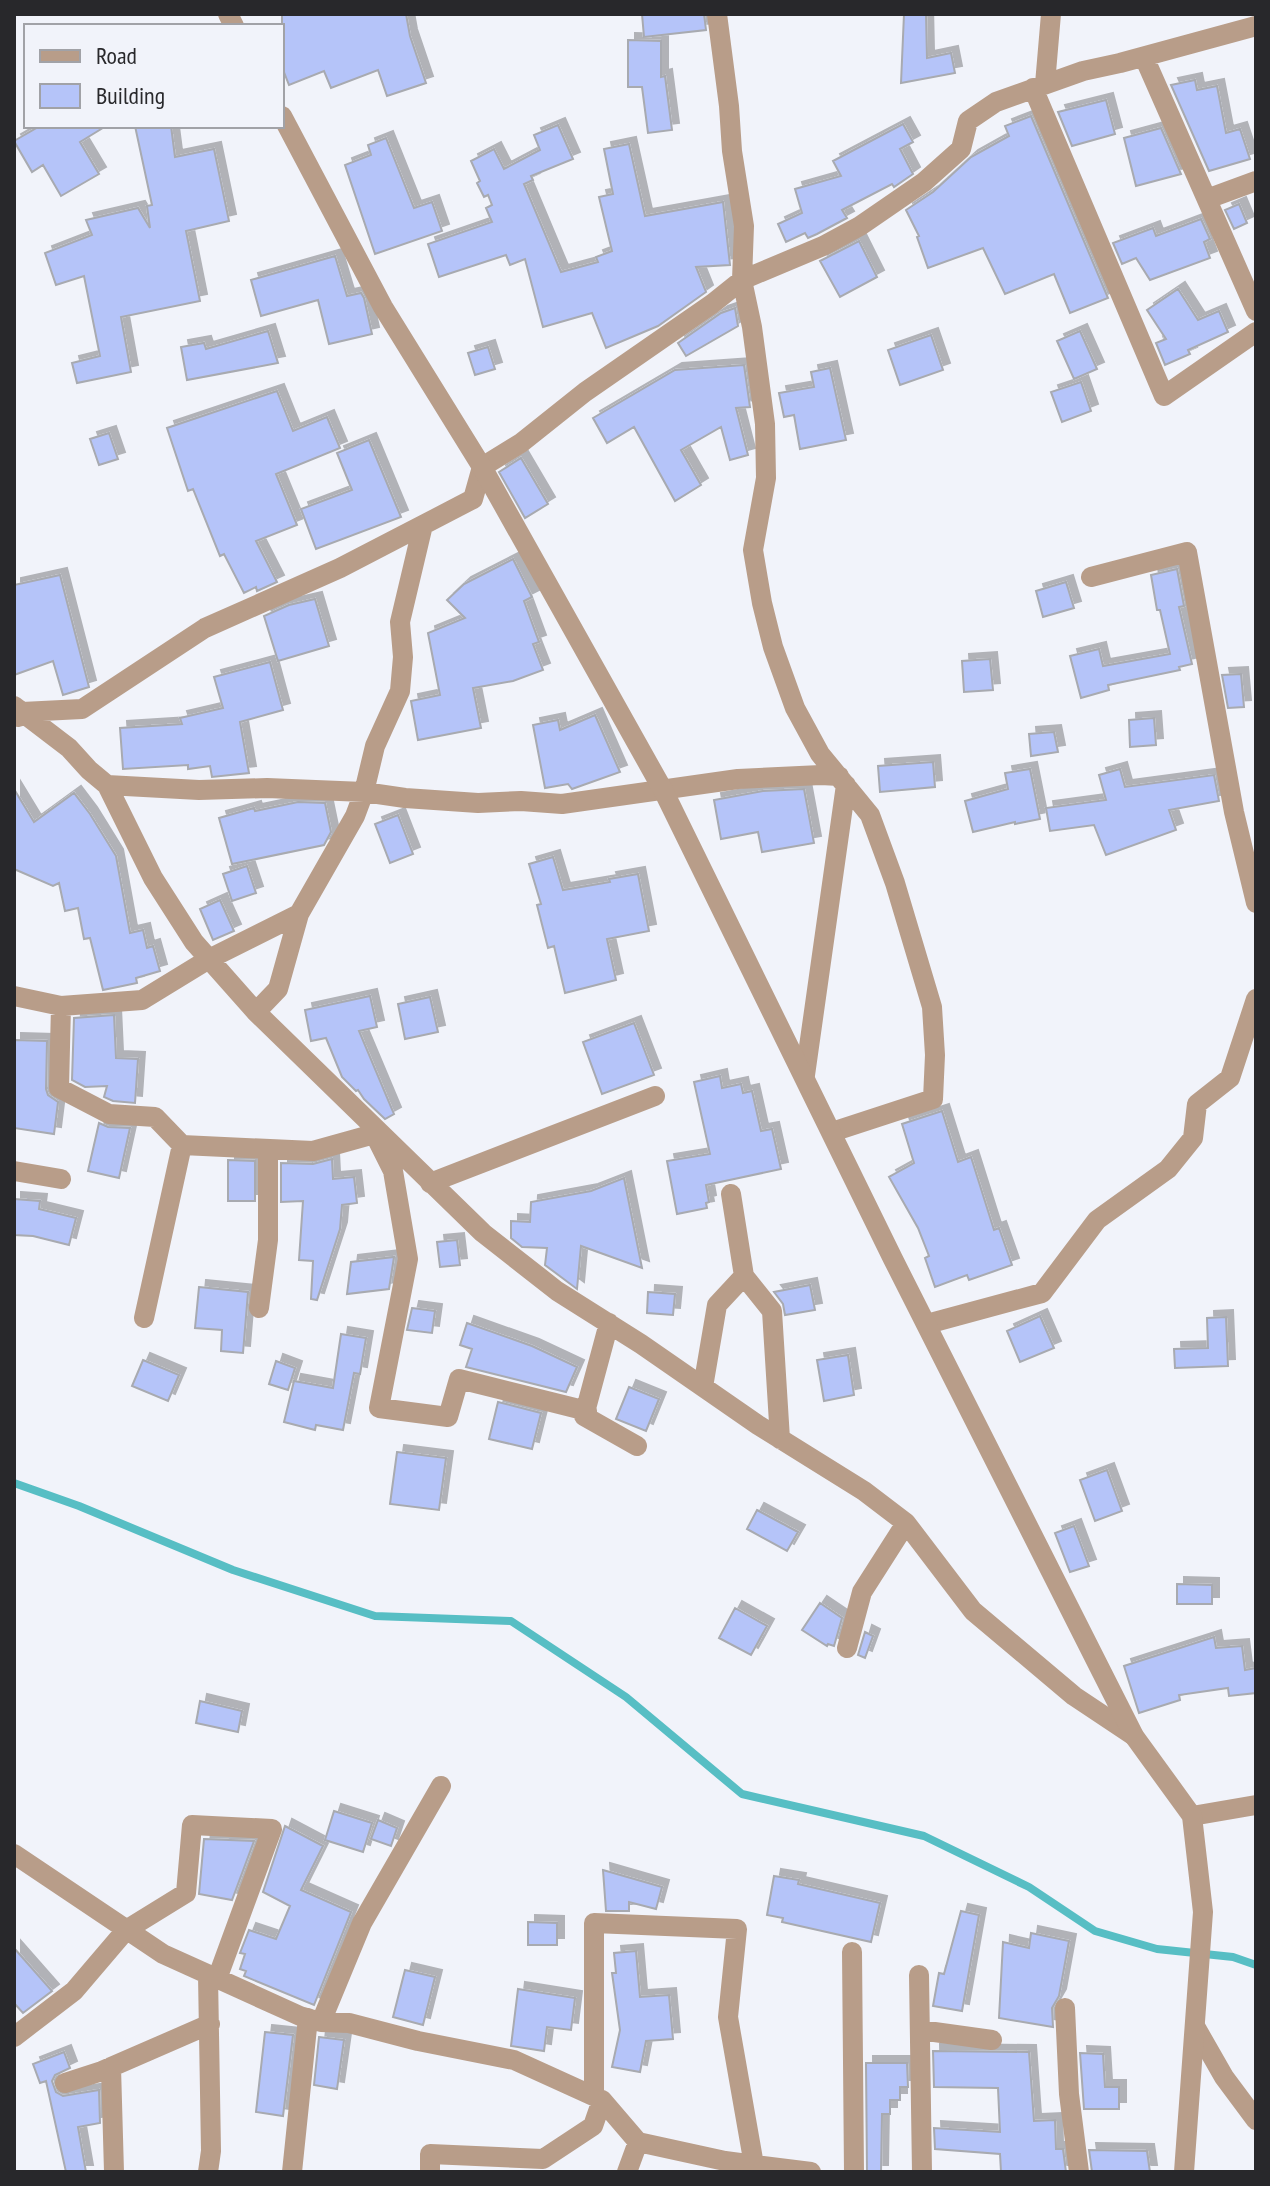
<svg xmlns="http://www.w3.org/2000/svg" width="1270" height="2186" viewBox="0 0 1270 2186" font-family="'PT Sans Narrow',sans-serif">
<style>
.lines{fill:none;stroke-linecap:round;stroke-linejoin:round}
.stream{stroke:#57bec4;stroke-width:8}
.building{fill:#b5c4f9;stroke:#a8aab0;stroke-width:2;filter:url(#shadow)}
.minor{stroke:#b89d89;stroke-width:20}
.tertiary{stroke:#b89d89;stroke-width:20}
</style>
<defs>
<filter id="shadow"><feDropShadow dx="7" dy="-7" stdDeviation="0" flood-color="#0004"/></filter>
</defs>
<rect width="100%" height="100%" fill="#f1f3fa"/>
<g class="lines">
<path class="stream" d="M14,1483L79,1506L233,1570L375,1616L511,1621L626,1697L742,1794L924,1836L1029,1887L1095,1931L1157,1949L1233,1957L1256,1965"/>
</g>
<path class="building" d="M282,14H406L410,36L426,83L387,96L378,70L331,88L324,71L289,85L282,67Z
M642,14H704L706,30L644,37Z
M904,14H926L927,58L951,53L955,73L901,83Z
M628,40L661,41V77L665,76L672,130L648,133L642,87H628Z
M1195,80L1197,90L1217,86L1226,133L1240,129L1250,159L1209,171L1171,85Z
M1106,100L1115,134L1072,146L1058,112Z
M1031,116L1108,298L1070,313L1054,274L1005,294L983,248L928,268L917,237L919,236L906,210L933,192L971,157L1009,136L1005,126Z
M903,124L913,142L900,149L913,174L894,187L892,184L842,210L847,218L817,234L808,238L805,233L786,242L778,224L802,213L795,189L841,176L833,161Z
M558,125L573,159L531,176L533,180L524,184L561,272L598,262L596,257L612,251L599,197L613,194L604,149L629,144L645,216L723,202L730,265L696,267L706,292L658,326L606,348L592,313L543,327L525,259L510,265L506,255L439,277L428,244L492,222L486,208L492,205L488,195L484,197L477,183L480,181L471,161L494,149L504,169L540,150L534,135Z
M40,126H106L80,142L99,174L61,196L43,165L32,172L14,141Z
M135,126H171L175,157L214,149L229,221L186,231L200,301L121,317L131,372L77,383L72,363L100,356L84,276L56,285L45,253L92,235L86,220L138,208L150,228L147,206L152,205Z
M1161,128L1181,174L1136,186L1124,138Z
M386,138L414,208L432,202L442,231L375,254L345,165L371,155L368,145Z
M1239,204L1247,223L1234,229L1225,210Z
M1201,219L1210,239L1204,242L1210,258L1150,280L1136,258L1122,264L1113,243L1153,228L1156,236Z
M859,241L877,277L840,297L820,261Z
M335,256L347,296L361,293L364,298L372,334L329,344L318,300L261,316L251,280Z
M1178,289L1198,320L1219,311L1228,332L1188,350L1190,354L1165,365L1156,343L1166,339L1147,310Z
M735,308L738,326L686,356L678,343L721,313Z
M268,331L278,363L187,380L181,347L204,343L206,349Z
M1080,331L1097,369L1074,379L1057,341Z
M931,335L943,370L900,385L888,350Z
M488,347L495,369L475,375L468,353Z
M744,365L750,407L736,408L748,455L730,460L721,427L681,450L701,485L675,501L634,427L607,443L593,418L675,370Z
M830,368L846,440L800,449L794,415L784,417L779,393L814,387L811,372Z
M1081,382L1091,411L1062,422L1051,392Z
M277,391L293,431L327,417L340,448L276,474L297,525L256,541L277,582L257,591L256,587L244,593L224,554L220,556L193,489L188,491L167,428Z
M109,433L118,459L99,465L90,439Z
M369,440L401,517L316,549L301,509L352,490L337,453Z
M521,458L548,504L525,518L499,472Z
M513,559L532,597L524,601L539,642L533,644L543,670L513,681L473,688L481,728L418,740L411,701L440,695L428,633L465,618L447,600L464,584Z
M1177,569L1184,606L1179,607L1192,664L1179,667L1180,670L1108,685L1109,690L1081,698L1070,656L1099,649L1103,666L1170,654L1160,610H1157L1151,575Z
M60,575L89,687L63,695L53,661L14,675V585Z
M1066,582L1074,608L1043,617L1036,591Z
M315,599L329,646L278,661L264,616L289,605Z
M990,659L993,690L964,692L962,661Z
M270,662L283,710L240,722L249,773L212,777L210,766L188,769V765L123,769L120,728L182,724L180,718L223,708L214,677Z
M1241,674L1244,707L1228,708L1222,675Z
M595,715L620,772L572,789L568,784L545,788L533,725L558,720L560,730Z
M1154,718L1156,745L1130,747L1129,720Z
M1054,732L1058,752L1031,756L1029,734Z
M933,762L935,787L880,792L878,766Z
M1030,769L1040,819L1015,824V822L973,832L965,801L1008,789L1005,773Z
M1120,769L1125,787L1214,775L1219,801L1169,810L1176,830L1106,855L1094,825L1050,831L1046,808L1106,800L1099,775Z
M14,789L34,822L74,793L90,814L116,856L130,933L143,930L147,948L153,946L160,971L136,978L137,983L103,990L90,938L84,939L78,908L65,911L59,883L53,886L14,869Z
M804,789L814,843L762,852L758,832L721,839L714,800L763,791Z
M298,802L325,803L331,832L324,845L232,864L219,818L254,808L255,811Z
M398,815L413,854L390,863L375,824Z
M553,857L563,890L610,882L609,879L638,874L649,931L607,939L616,980L565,993L554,946L548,948L537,905L541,904L529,864Z
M247,866L256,893L232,901L223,874Z
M220,900L234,931L213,940L200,909Z
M370,996L377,1027L359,1031L394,1114L385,1119L364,1099L358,1090L356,1091L342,1077L326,1038L311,1041L305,1010Z
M430,997L438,1032L405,1039L398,1004Z
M114,1015L116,1058L138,1059L135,1103L113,1101L104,1097L107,1086L85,1087L72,1080L74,1018Z
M634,1023L654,1075L602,1094L583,1042Z
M14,1040L47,1041L46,1089L48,1095L58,1102L54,1134L14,1128Z
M720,1076L722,1088L741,1084L743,1093L752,1091L761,1131L772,1129L781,1169L706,1185L709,1202L706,1203L707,1208L677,1214L667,1161L710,1154L694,1082Z
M942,1111L958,1162L971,1157L994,1230L999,1228L1012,1265L969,1280L967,1275L935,1287L925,1258L929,1256L918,1228L889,1177L914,1163L902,1124Z
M99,1123L108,1127L130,1128L119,1178L88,1171Z
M332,1159L333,1179L354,1177L357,1203L342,1205L340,1229L317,1300L311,1299L313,1261L299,1260L303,1201L281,1202V1163L313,1164Z
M228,1160L255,1161V1201H228Z
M624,1178L642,1268L581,1246L577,1289L545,1265L547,1248L522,1247L511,1238V1221L530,1222L531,1202L591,1191Z
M14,1199L40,1201L39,1209L76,1218L69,1245L33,1236L14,1235Z
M457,1240L460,1265L440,1267L437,1242Z
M394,1257L389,1289L347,1294L351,1262Z
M810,1285L815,1310L785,1315L783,1304L774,1292Z
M199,1287L248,1292L243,1353L221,1351L222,1330L195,1328Z
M648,1292L675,1294L673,1315L647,1313Z
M412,1308L435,1311L432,1333L407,1330Z
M1040,1316L1054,1348L1020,1362L1007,1331Z
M1226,1317L1228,1366L1175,1368L1174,1349L1208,1348L1207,1318Z
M467,1323L532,1346L577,1367L566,1392L466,1367L472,1349L460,1345Z
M341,1334L366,1338L360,1374L354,1373L343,1430L316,1425L315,1430L284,1422L294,1381L333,1388Z
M848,1355L854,1395L824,1401L817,1360Z
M143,1360L179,1375L168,1401L132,1386Z
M276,1361L295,1368L288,1390L269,1384Z
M629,1387L659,1399L646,1431L616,1419Z
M498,1402L541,1413L532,1449L489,1439Z
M397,1452L446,1458L439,1510L390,1504Z
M1107,1470L1122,1511L1095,1521L1080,1480Z
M757,1510L798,1532L787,1551L747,1529Z
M1074,1526L1089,1566L1070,1572L1055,1533Z
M1177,1584L1212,1585V1604H1177Z
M820,1603L842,1618L834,1646L828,1644L827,1646L802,1630Z
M735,1608L767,1626L751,1655L719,1638Z
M865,1632L873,1636L865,1658L858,1655Z
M1214,1637L1216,1648L1242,1646L1245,1670L1256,1668V1693L1229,1696L1228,1688L1179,1695L1180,1700L1139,1713L1124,1666Z
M200,1701L242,1711L238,1732L196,1723Z
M334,1811L372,1823L363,1852L325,1840Z
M378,1820L397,1828L391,1846L371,1839Z
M285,1826L323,1846L301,1890L351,1912L314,2005L244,1976L246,1971L240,1969L245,1954L240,1953L249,1930L276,1939L290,1906L263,1892Z
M204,1839L254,1841L232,1900L199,1894Z
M603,1870L662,1887L656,1909L629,1902V1911H606Z
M774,1876L799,1880L798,1884L880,1903L871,1942L782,1922L783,1918L767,1915Z
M961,1911L979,1915L962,2011L933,2006L939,1973L944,1974Z
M528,1922L557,1923V1945H528Z
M1031,1933L1069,1941L1059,1996L1052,2008L1053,2027L999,2018L1003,1942L1029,1948Z
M14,1948L52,1991L23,2013L14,2003Z
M636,1951L640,1997L669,1995L673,2039L646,2041L640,2072L612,2067L620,2030L612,1973H616L614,1953Z
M405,1970L435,1977L423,2025L393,2017Z
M518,1989L575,1998L571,2030L547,2027L544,2051L511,2046Z
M265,2032L293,2035L283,2116L256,2112Z
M319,2037L344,2040L337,2089L314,2085Z
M933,2051L1029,2052L1034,2121L1055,2120L1056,2149H1063L1066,2172H1001L1000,2154L935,2149L934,2128L1000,2132L998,2088L934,2087Z
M64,2052L70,2068L55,2075L52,2081L56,2092L63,2096L99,2090L100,2123L78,2127L86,2172H66L46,2081L40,2083L33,2064Z
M1080,2053L1103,2054L1105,2087H1119V2109H1084Z
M866,2063H907L908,2087H900V2100H890V2114H882L881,2172H867Z
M1089,2150L1147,2151L1150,2172H1092Z"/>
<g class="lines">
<path class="minor" d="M717,14L729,106L732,151L744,226L742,280L752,327L765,424L766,478L753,550L762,603L773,647L795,708L820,754L870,815L895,883L932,1007L935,1055L933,1099L832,1132
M1144,57L1256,311
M1045,84L1051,14
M1033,88L1164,396L1256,332
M1207,199L1256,181
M1091,577L1187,552L1234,812L1256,903
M14,706L69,748L89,770L107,785L153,878L194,942L256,1012L483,1233L557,1291L641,1344L758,1425L864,1491L906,1523L973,1611L1074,1696L1134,1736
M18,717L22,712L82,709L205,628L340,568L473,499L482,467L521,443L585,392L712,304L742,280L823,246L860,226L924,182L961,149L968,121L996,102L1083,71L1120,63L1256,26
M107,785L199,790L267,788L364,792L405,798L478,803L521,801L562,804L738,779L821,775L839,776
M14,996L61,1006L142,1000L209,959L299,914
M61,1006L59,1088L109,1114L155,1117L182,1145
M256,1012L278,989L299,914L355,816L364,792L375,746L400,691L403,657L400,622L423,525
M805,1075L846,785
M376,1137L393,1171L408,1259L379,1408L448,1417L459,1379L587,1411
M14,1171L61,1179
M430,1183L655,1096
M744,1276L772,1311L780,1439
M259,1308L268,1240V1149
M144,1318L182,1145L313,1151L374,1134
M609,1323L584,1416L637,1446
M927,1324L1042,1293L1097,1220L1168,1169L1193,1138L1197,1104L1230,1078L1256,999
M703,1387L717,1305L744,1276L731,1194
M847,1648L862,1592L906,1523
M1192,1816L1256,1805
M14,1854L163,1954L300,2016L321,2022L349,2023L418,2041L514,2060L602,2100L638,2142L725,2161L811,2172
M852,1952L854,2172
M919,1975L922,2172
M1065,2008L1069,2094L1079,2172
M321,2022L362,1923L441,1786
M1196,2028L1224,2077L1256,2120
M920,2030L992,2040
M14,2037L74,1991L126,1930L186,1893L192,1825L272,1829L217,1979
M111,2067L114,2172
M65,2083L102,2071L210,2024
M594,2096V1923L737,1929L728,2017L754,2165
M208,2172L211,2151L208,1975
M292,2172L308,2018
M430,2172V2154L543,2159L593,2126L602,2100
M627,2172L638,2142"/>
<path class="tertiary" d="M228,14L234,26
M282,116L383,307L482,467L663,790L893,1259L1134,1736L1192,1816L1203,1912L1184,2172"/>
</g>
<rect width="1270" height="2186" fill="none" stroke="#28282b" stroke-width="32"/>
<rect x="24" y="24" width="260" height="104" fill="#f1f3fa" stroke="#a1a2a7" stroke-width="2"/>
<rect x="40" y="50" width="40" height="12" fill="#b89d89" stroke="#a1a2a7" stroke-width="2"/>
<text x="96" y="64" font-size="24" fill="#28282b">Road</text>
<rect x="40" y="84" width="40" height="24" fill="#b5c4f9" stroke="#a1a2a7" stroke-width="2"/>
<text x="96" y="104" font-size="24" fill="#28282b">Building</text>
</svg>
